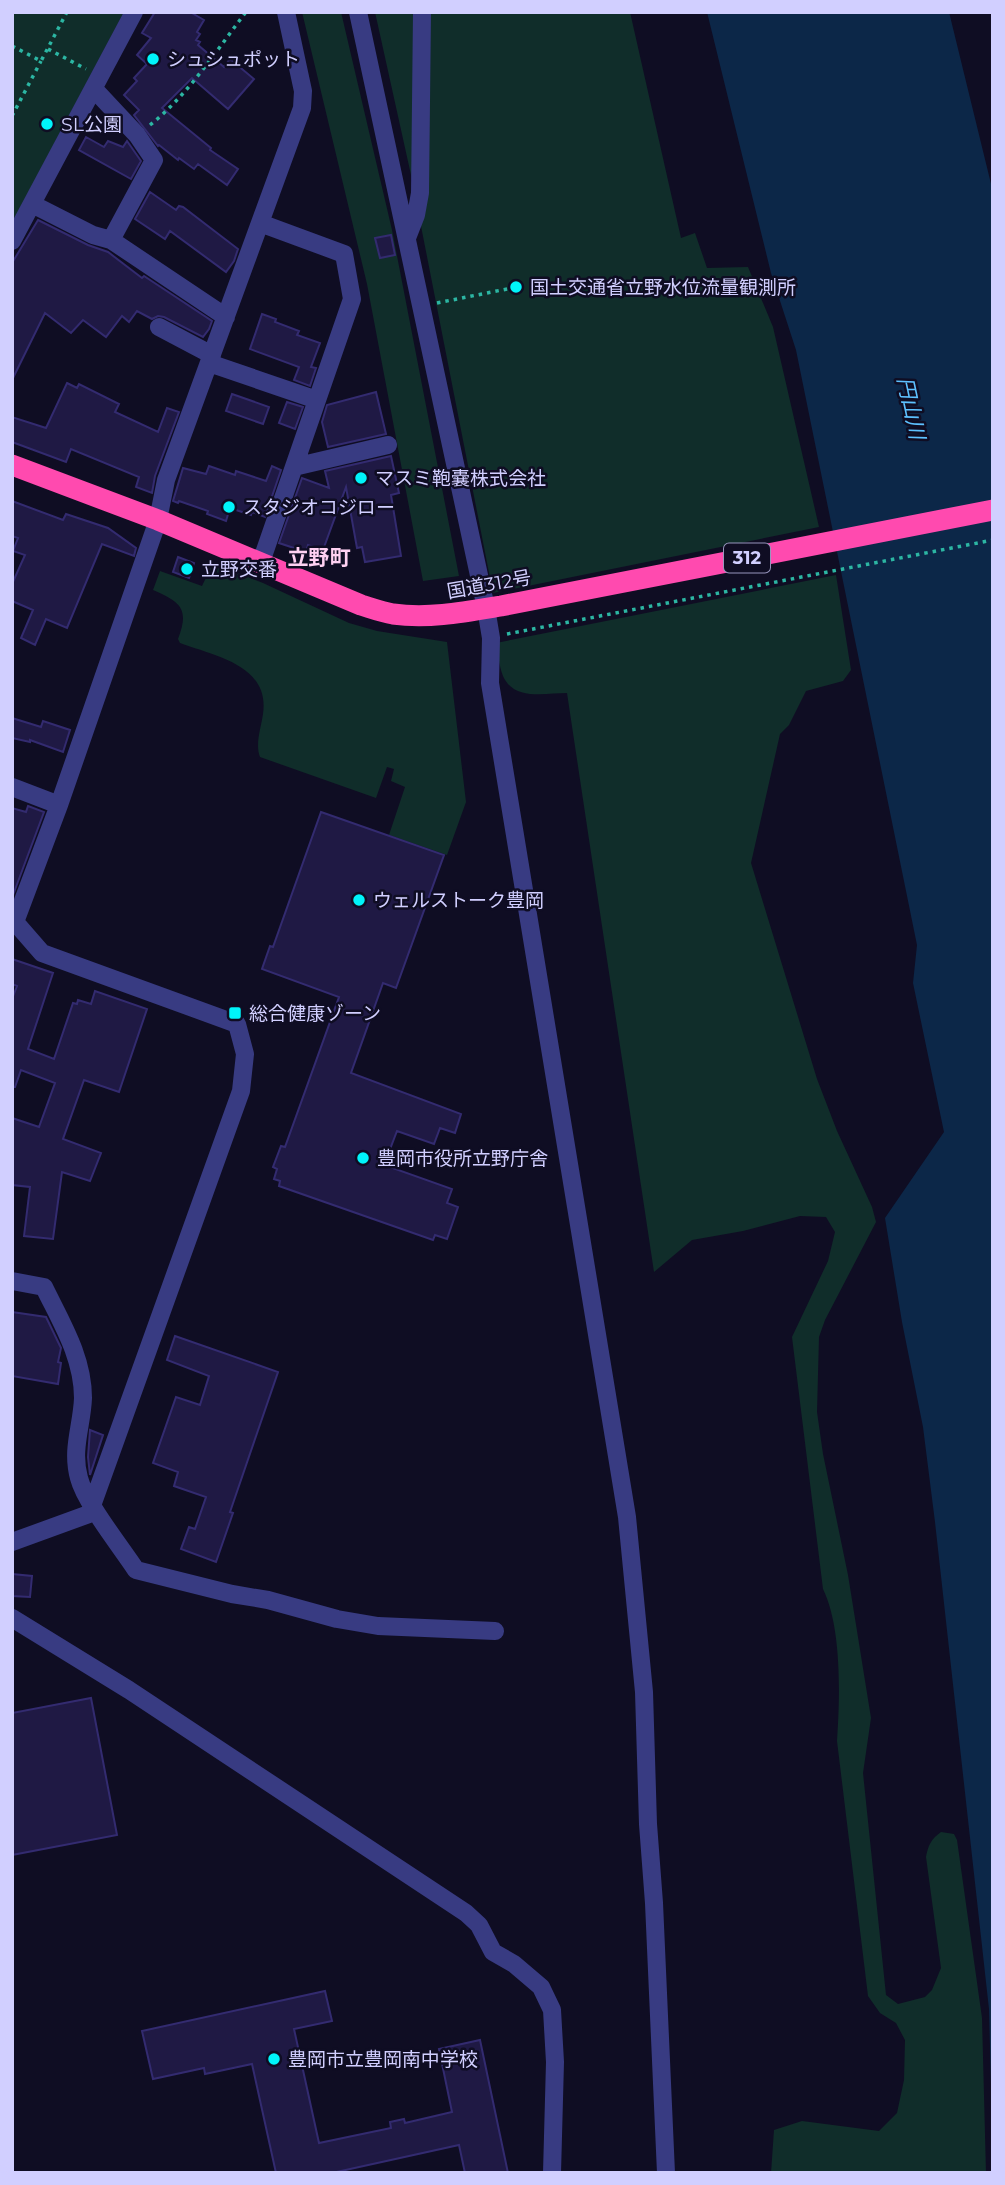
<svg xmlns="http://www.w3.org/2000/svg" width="1005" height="2185" viewBox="0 0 1005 2185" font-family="Montserrat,'Noto Sans JP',sans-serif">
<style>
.green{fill:#102d2a}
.water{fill:#0c2748}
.building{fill:#1f1944;stroke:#332b70;stroke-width:2}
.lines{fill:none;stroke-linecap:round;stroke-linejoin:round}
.path{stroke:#2cb6a3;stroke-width:3.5;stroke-dasharray:3.5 5;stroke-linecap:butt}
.minor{stroke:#383b82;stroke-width:18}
.highway{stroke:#ff4aaf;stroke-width:21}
.poi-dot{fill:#00f4fa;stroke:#0f0d23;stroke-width:2.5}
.labels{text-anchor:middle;stroke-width:5;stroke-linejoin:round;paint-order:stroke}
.shield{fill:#0f0d23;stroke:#9795bd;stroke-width:2}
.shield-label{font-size:18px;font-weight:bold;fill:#d1cfff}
.poi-label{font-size:19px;fill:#d1cfff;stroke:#0f0d23;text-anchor:start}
.street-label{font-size:19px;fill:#d1cfff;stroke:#0f0d23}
.water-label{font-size:21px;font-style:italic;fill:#5dc1ff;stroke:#0f0d23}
.neighbourhood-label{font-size:21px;font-weight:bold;fill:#ffd1f2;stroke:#0f0d23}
</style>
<rect width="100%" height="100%" fill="#0f0d23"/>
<path class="green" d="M12,12H124L12,223Z
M302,12H341L392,230L459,576L423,581L367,284Z
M375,12H630L681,238L695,233L707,268L748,267L773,327L819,527L493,593L411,175Z
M213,563L263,583L349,623L377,631L447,642L466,802L447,855L389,835L405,787L391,781L394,769L387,767L376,798L260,757C255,744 261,728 263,714C270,665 215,656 180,643L178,639C190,608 180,602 153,590L160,571L202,586Z
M836,575L851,670L843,681L806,691L789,725L780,734L751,863L817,1079L837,1131L872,1207L876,1222L825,1320L819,1337L817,1412L823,1454L848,1575L871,1718L863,1773L886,1995L898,2004L925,1997L932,1990L941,1968L926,1857C928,1846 931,1839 941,1832L954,1834L957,1840L982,2018L986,2173H771L774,2130L802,2121L879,2131L897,2113L904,2080L905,2040L896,2023L880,2013L868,1996L837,1741C840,1697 842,1628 823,1589L792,1337L828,1261L835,1232L826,1217L800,1216L743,1231L692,1240L654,1272L567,693C545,693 514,701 503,676C499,666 498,653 496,643Z"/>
<path class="water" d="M707,12H949L993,192V2160L989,2009L935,1522L923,1427L902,1322L885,1218L944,1132L913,983L917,945L796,350L771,273Z"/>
<path class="building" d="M155,12H190L204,20L197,32L200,34L196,40L200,42L198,45L224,67L230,59L254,79L228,109L192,78L162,108L211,148L210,150L238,169L227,185L198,164L194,169L179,158L178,160L159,145L158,146L134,115L139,110L124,95L137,81L134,78L147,64L137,55L151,38L142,33Z
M86,137L104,147L108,141L123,147L127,141L141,161L131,179L79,150Z
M150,192L176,210L179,206L183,207L238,249L234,261L226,272L170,231L165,239L135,219Z
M38,220L88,245L108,252L142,278L144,276L212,321L209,329L203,337L164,317L158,316L152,319L137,311L129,322L122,316L106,337L83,320L71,333L45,313L12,380V263Z
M391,235L395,255L380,258L375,238Z
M262,314L276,319L275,322L299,331L297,335L320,343L311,367L316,368L310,386L294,380L299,367L250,349Z
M67,383L77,388L79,384L119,404L115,412L158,432L167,408L179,412L155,476L152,493L136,487L139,477L71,449L66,462L12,442V417L46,428Z
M376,392L386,434L328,447L322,422L327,405Z
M232,394L269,407L263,424L226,411Z
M287,402L303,407L295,429L279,423Z
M391,456L399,493L391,495L401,556L365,562L362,547L357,548L346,487L323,550L308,545L306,552L279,543L302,478L329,488L325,471Z
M209,466L235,475L236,471L266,481L272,466L281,470L265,517L252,512L251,515L230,508L226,521L207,514L208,511L179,501L178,503L173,501L183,468L206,474Z
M12,501L63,520L66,514L108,528L136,548L134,556L102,544L67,628L46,619L35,645L21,638L33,610L12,601V584L25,555L13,551L18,538L12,536Z
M178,557L194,563L189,578L173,572Z
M12,718L41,727L43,721L70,730L63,752L30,740V742L12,738Z
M28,806L44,812L13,895L12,808L26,812Z
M321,812L444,855L396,988L383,983L351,1073L461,1114L455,1133L440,1128L434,1144L397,1131L384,1165L452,1189L447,1203L458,1207L447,1239L435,1235L433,1240L279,1186L280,1181L274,1179L277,1169L273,1167L281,1146L285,1147L339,997L262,969L270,946L273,947Z
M12,959L53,973L28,1049L54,1059L73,1003L77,1004L78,1000L91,1004L95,991L147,1009L119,1092L84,1080L63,1139L101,1153L90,1181L62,1172L53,1239L24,1236L30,1187L12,1185V1118L39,1127L55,1083L21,1070L15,1087H12V999L17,986L12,984Z
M12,1312L46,1317L61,1348L58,1362L61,1363L58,1384L12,1376Z
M175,1336L278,1372L230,1512L233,1513L216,1562L181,1549L189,1527L195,1529L206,1497L174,1486L178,1472L153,1463L176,1397L200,1405L209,1376L167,1360Z
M90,1430L103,1435L90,1475L88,1457Z
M12,1574L32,1576L30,1597L12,1596Z
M91,1698L117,1835L12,1855V1713Z
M325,1991L332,2021L294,2029L319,2143L391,2128L390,2122L404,2119L405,2123L452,2112L439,2049L480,2040L508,2173H465L459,2145L332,2173H276L252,2064L205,2074L204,2068L153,2079L142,2031Z"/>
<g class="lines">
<path class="path" d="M12,46L41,61L67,12
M48,49L86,69
M12,116L41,61
M150,125C188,95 216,51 246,12
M437,303L512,288
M507,634L993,540"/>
<path class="minor" d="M358,12L486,608L491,638L490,683L627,1517L644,1692L648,1824L654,1903L666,2173
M94,89L137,135L154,160L111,240
M32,204L93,235L111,240L226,317
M260,223L344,254L352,299L261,562
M407,238L416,215L420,193L422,12
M12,241L134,12
M159,327L212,355
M209,363L317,400
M294,467L388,445
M12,787L59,805
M12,1281L44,1287C61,1322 83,1357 83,1398C82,1426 71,1449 79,1478C85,1502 121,1547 136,1570L232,1594L268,1600L337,1619L378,1626L495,1631
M12,1542L89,1514L241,1091L245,1054L237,1024L42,953L15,922L59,805L158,520L166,480L302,108L303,91L286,12
M12,1618L129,1690L466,1913L479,1925L493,1952L514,1964L541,1987L552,2010L555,2062L552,2173"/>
<path class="highway" d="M12,465L158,520L361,605C371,608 382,612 393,614C429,619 465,612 501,606L993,510"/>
</g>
<g class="poi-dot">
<circle cx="153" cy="59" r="7"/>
<circle cx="47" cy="124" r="7"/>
<circle cx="516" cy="287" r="7"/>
<circle cx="361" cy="478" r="7"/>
<circle cx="229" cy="507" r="7"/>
<circle cx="187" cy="569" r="7"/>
<circle cx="359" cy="900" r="7"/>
<rect x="228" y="1006" width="14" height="14" rx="3.5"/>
<circle cx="363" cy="1158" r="7"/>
<circle cx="274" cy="2059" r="7"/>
</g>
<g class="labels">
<rect class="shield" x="724" y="543.5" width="46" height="29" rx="5"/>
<g class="shield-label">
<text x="747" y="564">312</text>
</g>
<g class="poi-label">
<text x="167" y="66">シュシュポット</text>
<text x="61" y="131">SL公園</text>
<text x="530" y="294">国土交通省立野水位流量観測所</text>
<text x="375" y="485">マスミ鞄嚢株式会社</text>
<text x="243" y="514">スタジオコジロー</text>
<text x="201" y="576">立野交番</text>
<text x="373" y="907">ウェルストーク豊岡</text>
<text x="249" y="1020">総合健康ゾーン</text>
<text x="377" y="1165">豊岡市役所立野庁舎</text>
<text x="288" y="2066">豊岡市立豊岡南中学校</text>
</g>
<g class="street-label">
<text transform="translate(489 584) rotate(-10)" y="7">国道312号</text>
</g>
<g class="water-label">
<text transform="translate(911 408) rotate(78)" y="7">円山川</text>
</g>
<g class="neighbourhood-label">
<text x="319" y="565">立野町</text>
</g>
</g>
<rect width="1005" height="2185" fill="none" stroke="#d1cfff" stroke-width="28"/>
</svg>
